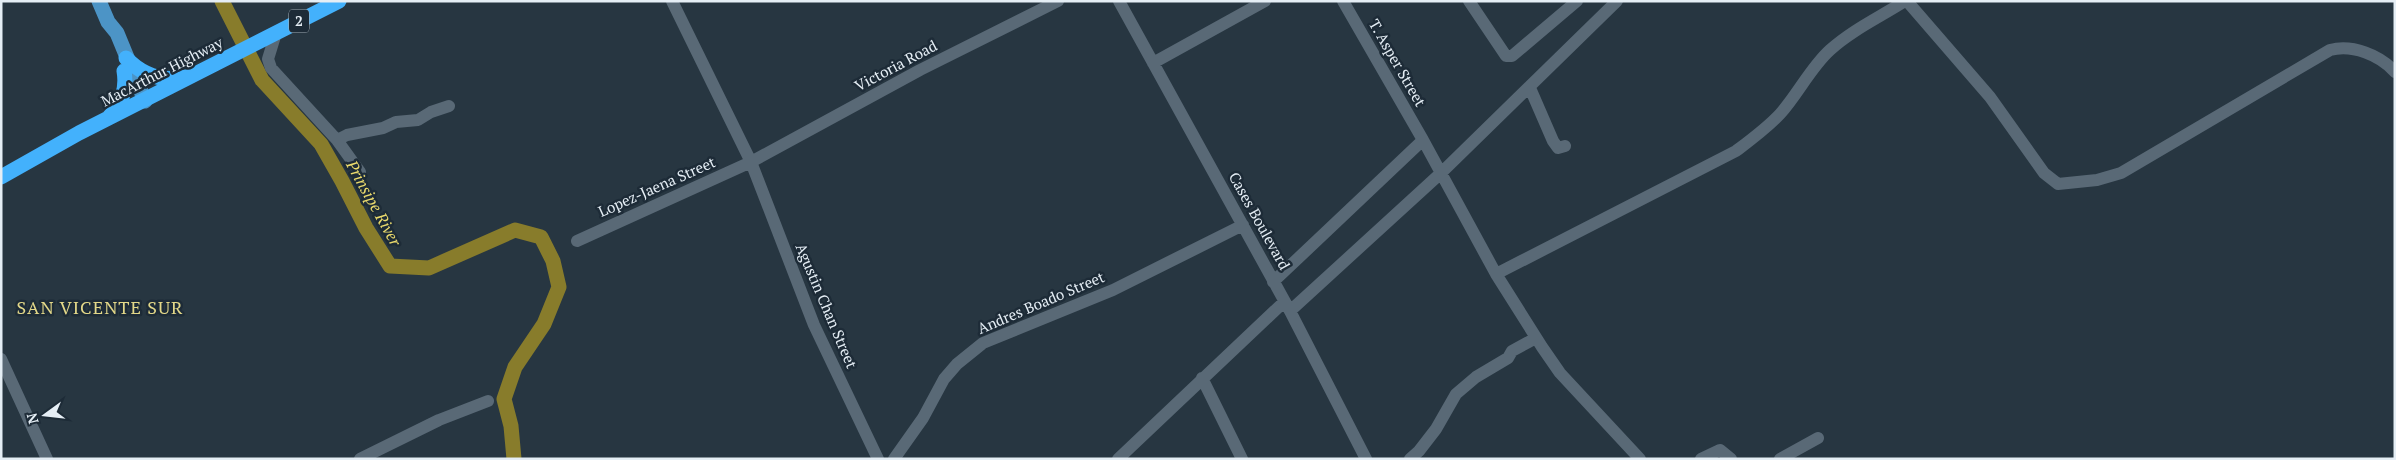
<svg xmlns="http://www.w3.org/2000/svg" width="2396" height="460" viewBox="0 0 2396 460" font-family="'PT Serif',serif">
<style>
.lines{fill:none;stroke-linecap:round;stroke-linejoin:round}
.river{stroke:#887c2b;stroke-width:15}
.minor{stroke:#596976;stroke-width:12}
.major{stroke:#4c94c6;stroke-width:15}
.highway{stroke:#43b1fc;stroke-width:15}
.labels{text-anchor:middle;stroke-width:5;stroke-linejoin:round;paint-order:stroke}
.shield{fill:#1d2b37;stroke:#a9b4bc;stroke-width:1}
.shield-label{font-size:14px;font-weight:bold;fill:#e5eef5}
.street-label{font-size:15px;fill:#e5eef5;stroke:#1d2b37}
.water-label{font-size:16px;font-style:italic;fill:#eada6d;stroke:#1d2b37}
.quarter-label{font-size:18px;letter-spacing:1px;fill:#e3d889;stroke:#1d2b37}
</style>
<rect width="100%" height="100%" fill="#273641"/>
<g class="lines">
<path class="river" d="M222,1L262,80L321,144L342,181L366,228L390,266L429,268L515,230L541,237L553,261L559,287L544,324L515,367L504,399L511,426L514,459"/>
<path class="minor" d="M672,1L751,162L814,325L878,459
M1119,1L1290,311L1366,459
M1343,1L1423,140L1496,274L1542,347L1560,373L1640,459
M1469,1L1506,56H1512L1577,1
M1907,1L1990,97L2044,173L2058,184L2097,180L2121,173L2330,50C2352,44 2380,55 2395,72
M276,33L268,59L271,68L337,140L360,172
M1153,63L1265,1
M1530,88L1553,141L1558,148L1565,146
M337,140L347,135L383,128L396,122L418,120L431,112L449,106
M577,241L751,162L920,70L1058,1
M1496,274L1736,151C1752,139 1767,128 1780,114C1798,94 1811,67 1830,50C1852,30 1880,17 1905,1
M1273,282L1423,140
M1290,311L1441,173L1617,1
M1,359L47,459
M1202,378L1242,459
M360,459L439,420L488,401
M894,459L923,418L944,379L957,364L983,343L1113,290L1243,225
M1118,459L1284,302
M1410,459L1419,451L1436,429L1456,394L1476,377L1508,358L1512,351L1536,338
M1701,459L1720,450L1731,459
M1780,459L1818,438"/>
<path class="major" d="M99,1L108,22L117,33L145,101"/>
<path class="highway" d="M126,58C142,75 162,82 185,77
M109,117C122,105 127,88 124,71
M1,177L79,133L339,1"/>
</g>
<g class="labels">
<rect class="shield" x="289" y="9.5" width="20" height="23" rx="4"/>
<g class="shield-label">
<text x="299" y="26">2</text>
</g>
<g class="street-label">
<text transform="translate(1397 63) rotate(60)" y="5">T. Asper Street</text>
<text transform="translate(896 66) rotate(-28)" y="5">Victoria Road</text>
<text transform="translate(162 72) rotate(-27)" y="5">MacArthur Highway</text>
<text transform="translate(657 187) rotate(-24)" y="5">Lopez-Jaena Street</text>
<text transform="translate(1259 221) rotate(61)" y="5">Cases Boulevard</text>
<text transform="translate(1041 303) rotate(-23)" y="5">Andres Boado Street</text>
<text transform="translate(826 306) rotate(67)" y="5">Agustin Chan Street</text>
</g>
<g class="water-label">
<text transform="translate(374 203) rotate(61)" y="6">Prinsipe River</text>
</g>
<g class="quarter-label">
<text x="100" y="314">SAN VICENTE SUR</text>
</g>
</g>
<rect width="2396" height="460" fill="none" stroke="#e5eef5" stroke-width="5"/>
<g transform="translate(45 415) rotate(255)" stroke="#1d2b37" stroke-width="4" paint-order="stroke">
<path d="M0-4L9 19L0 12L-9 19Z" fill="#e5eef5"/>
<text y="-8" font-size="14" font-weight="bold" text-anchor="middle" fill="#e5eef5">N</text>
</g>
</svg>
